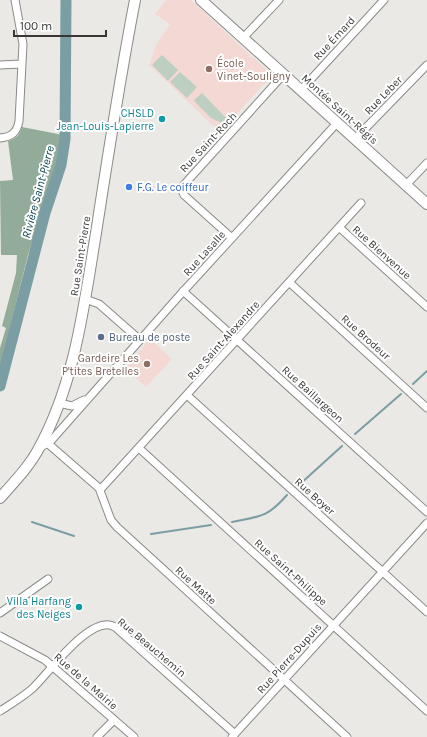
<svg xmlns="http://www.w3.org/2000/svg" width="427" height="737" viewBox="0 0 427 737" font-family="Karla,sans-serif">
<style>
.education{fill:#f3d8d4}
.green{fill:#bdcfc1}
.forest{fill:#92ac99}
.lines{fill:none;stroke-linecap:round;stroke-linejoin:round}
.stream{stroke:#7b9ea4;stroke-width:2}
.river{stroke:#7b9ea4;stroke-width:11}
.street-casing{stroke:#8b8a87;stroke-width:9}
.secondary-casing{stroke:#8b8a87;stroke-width:12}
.street{stroke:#fff;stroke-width:7}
.secondary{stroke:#fff;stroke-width:10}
.education-dot{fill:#8d6e63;stroke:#fff;stroke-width:1.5}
.culture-dot{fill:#0f9aa8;stroke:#fff;stroke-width:1.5}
.shop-dot{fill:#3f7fe0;stroke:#fff;stroke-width:1.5}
.service-dot{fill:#5c6f8a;stroke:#fff;stroke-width:1.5}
.labels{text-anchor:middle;stroke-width:4;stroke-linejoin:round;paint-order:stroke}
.street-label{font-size:11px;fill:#383736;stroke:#fff}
.education-label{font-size:11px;fill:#785e54;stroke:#fff;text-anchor:start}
.culture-label{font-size:11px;fill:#0d838f;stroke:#fff;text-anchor:end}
.shop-label{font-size:11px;fill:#366cbe;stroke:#fff;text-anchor:start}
.service-label{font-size:11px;fill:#4e5e75;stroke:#fff;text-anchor:start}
.water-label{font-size:12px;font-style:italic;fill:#0d454d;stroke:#fff}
</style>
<rect width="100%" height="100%" fill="#eae9e6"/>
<path class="education" d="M166,0H191L271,74L272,79L263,85L220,132L149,65L156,45L170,24L155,14Z
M150,339L172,359L146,387L125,368Z"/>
<path class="green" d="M162,55L178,70L168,81L152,65Z
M180,72L197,87L187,98L170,82Z
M202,93L226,118L222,123L211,118L195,102L194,100Z"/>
<path class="forest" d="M22,127L63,135L56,165L28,255L0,367V348L6,328L2,326L16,273L17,255H1L0,181L13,180L8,141C16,139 20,135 22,127Z"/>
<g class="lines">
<path class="stream" d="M413,384L427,371
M355,434L401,394
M299,485L342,446
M32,522L74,536
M232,522C260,516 267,518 287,495
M151,534L211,525"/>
<path class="river" d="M0,386L45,213L61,165L65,139L66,0"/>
<g class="street-casing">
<path id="street" d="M243,38L279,0
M0,65L22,64
M301,90L384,0
M0,138C11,137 17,133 19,121L23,44L15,0
M355,139L427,65
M406,185L427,163
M340,228L427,307
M232,238L184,195L181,188L283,75
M290,283L427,408
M183,291L427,512
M85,299L99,304L140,340
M188,396L427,612
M59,403L72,406L84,400
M45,441L99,488L111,520L117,527L347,737
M40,447L49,443L179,296L337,123
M140,449L427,711
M100,490L361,203
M0,613L48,579
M0,636L45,660L134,737
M0,711C11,704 23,697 33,688C48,674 92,612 115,627L235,734
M97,737L114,720
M232,737L427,523"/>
</g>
<g class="secondary-casing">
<path id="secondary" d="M201,0L427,204
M0,498C14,482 29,467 39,448C75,383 84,305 96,233C108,155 120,77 135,0"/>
</g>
<use href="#street" class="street"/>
<use href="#secondary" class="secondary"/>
</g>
<g class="education-dot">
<circle cx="209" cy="69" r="4"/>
<circle cx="147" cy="364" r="4"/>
</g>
<g class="culture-dot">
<circle cx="162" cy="119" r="4"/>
<circle cx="79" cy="607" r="4"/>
</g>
<circle class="shop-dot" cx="129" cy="187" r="4"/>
<circle class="service-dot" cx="101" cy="337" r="4"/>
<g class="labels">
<g class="street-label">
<text transform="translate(334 38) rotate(-47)" y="4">Rue Émard</text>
<text transform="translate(383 95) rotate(-46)" y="4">Rue Leber</text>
<text transform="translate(340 109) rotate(42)" y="4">Montée Saint-Régis</text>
<text transform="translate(208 142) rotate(-47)" y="4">Rue Saint-Roch</text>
<text transform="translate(382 252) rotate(42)" y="4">Rue Bienvenue</text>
<text transform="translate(204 253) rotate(-48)" y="4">Rue Lasalle</text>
<text transform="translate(80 256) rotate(-81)" y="4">Rue Saint-Pierre</text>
<text transform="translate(366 337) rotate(42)" y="4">Rue Brodeur</text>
<text transform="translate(223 340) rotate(-48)" y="4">Rue Saint-Alexandre</text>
<text transform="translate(313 394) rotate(42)" y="4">Rue Baillargeon</text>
<text transform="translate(315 496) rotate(42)" y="4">Rue Boyer</text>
<text transform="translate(291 572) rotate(42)" y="4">Rue Saint-Philippe</text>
<text transform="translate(196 585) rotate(42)" y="4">Rue Matte</text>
<text transform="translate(152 647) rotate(40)" y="4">Rue Beauchemin</text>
<text transform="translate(289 658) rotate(-48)" y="4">Rue Pierre-Dupuis</text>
<text transform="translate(86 681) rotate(41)" y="4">Rue de la Mairie</text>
</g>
<g class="education-label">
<text x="217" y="67">École<tspan x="217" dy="13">Vinet-Souligny</tspan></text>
<text x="139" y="362" text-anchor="end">Gardeire Les<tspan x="139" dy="13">P'tites Bretelles</tspan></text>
</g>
<g class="culture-label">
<text x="154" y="117">CHSLD<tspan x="154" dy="13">Jean-Louis-Lapierre</tspan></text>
<text x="71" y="605">Villa Harfang<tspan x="71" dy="13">des Neiges</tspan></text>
</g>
<g class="shop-label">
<text x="137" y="191">F.G. Le coiffeur</text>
</g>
<g class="service-label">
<text x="109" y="341">Bureau de poste</text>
</g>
<g class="water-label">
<text transform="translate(38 192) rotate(-75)" y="4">Rivière Saint-Pierre</text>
</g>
</g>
<path d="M14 30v6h92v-6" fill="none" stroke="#383736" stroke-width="2"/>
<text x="20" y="30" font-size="12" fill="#383736" stroke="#ffffff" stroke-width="3" paint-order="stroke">100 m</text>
</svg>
